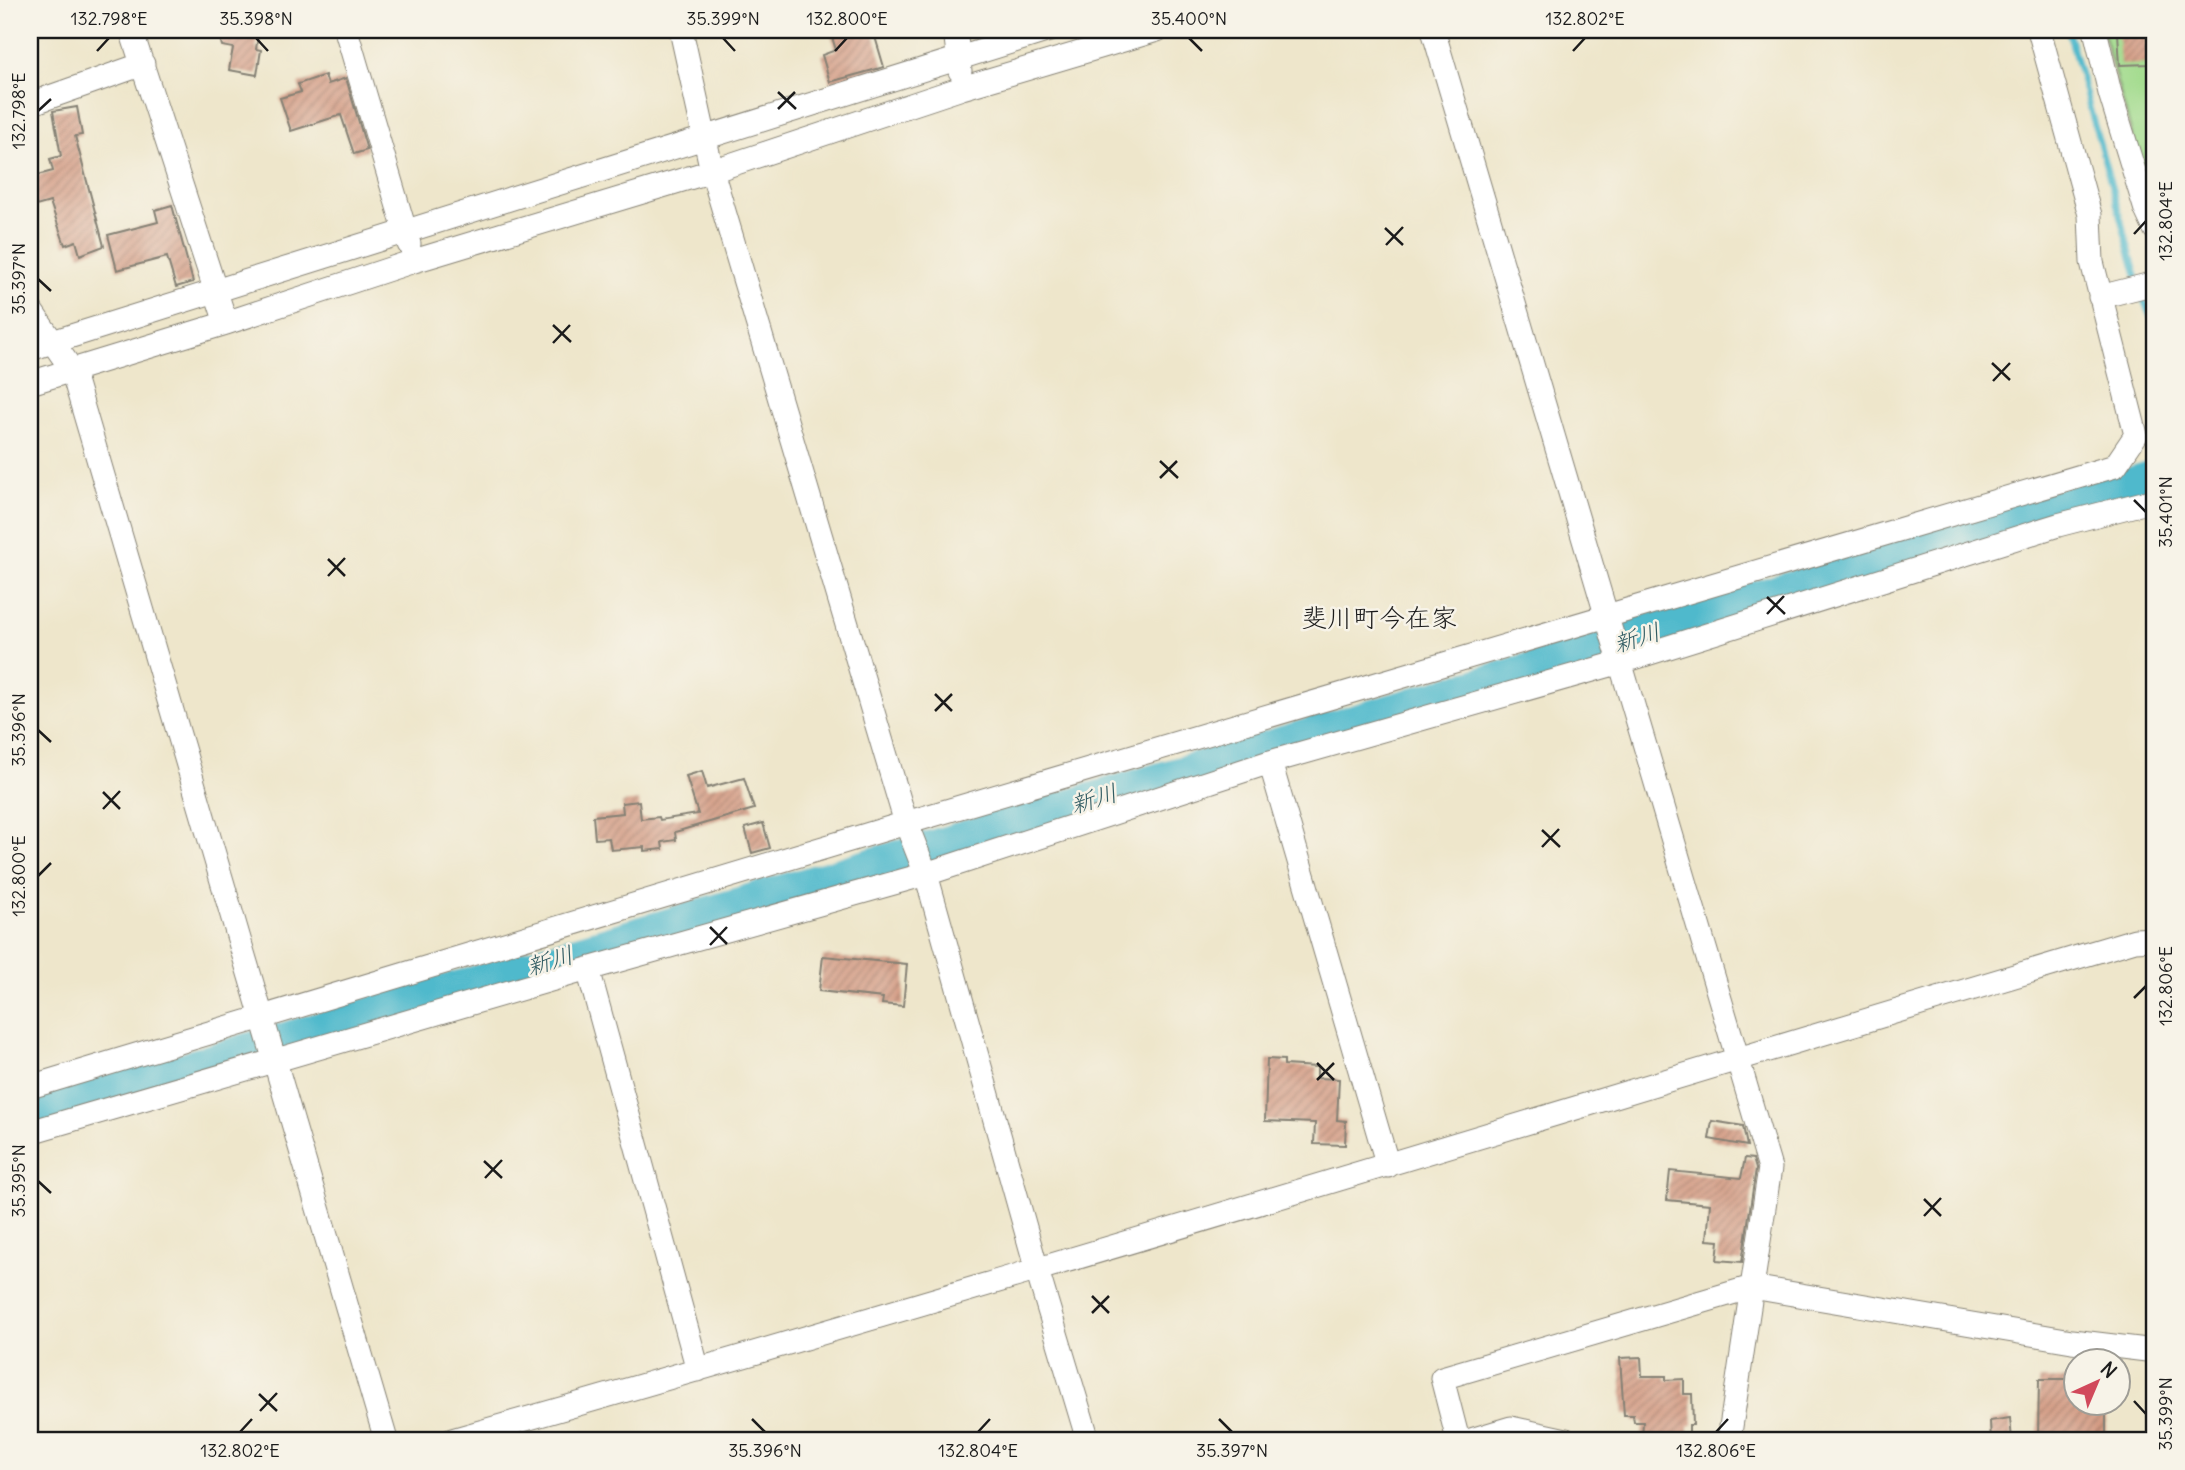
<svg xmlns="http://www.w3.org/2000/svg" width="2185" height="1470" viewBox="0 0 2185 1470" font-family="Delius,'Klee One',sans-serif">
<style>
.park{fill:#a2db8d;stroke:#5f7c54;stroke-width:2}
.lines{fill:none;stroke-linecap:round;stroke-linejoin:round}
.stream{stroke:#4fb9cc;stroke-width:6}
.river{stroke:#4fb9cc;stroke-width:35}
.building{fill:url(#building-hatch)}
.minor-casing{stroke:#858174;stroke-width:25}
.minor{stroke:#fff;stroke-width:23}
.ticks{fill:none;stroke:#1c1c1c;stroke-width:2.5}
.labels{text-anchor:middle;stroke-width:5;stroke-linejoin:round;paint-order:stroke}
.water-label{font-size:24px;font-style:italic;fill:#305b62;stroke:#f7f3e8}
.quarter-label{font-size:26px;fill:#1c1c1c;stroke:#f7f3e8}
.neatline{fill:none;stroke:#1c1c1c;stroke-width:2.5}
.ticks-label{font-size:18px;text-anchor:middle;fill:#1c1c1c}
</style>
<defs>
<pattern id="building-hatch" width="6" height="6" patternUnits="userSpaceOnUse" patternTransform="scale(1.75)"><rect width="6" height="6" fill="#d39a82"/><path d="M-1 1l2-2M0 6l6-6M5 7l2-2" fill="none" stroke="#aa7d6a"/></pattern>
</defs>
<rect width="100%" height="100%" fill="#f7f3e8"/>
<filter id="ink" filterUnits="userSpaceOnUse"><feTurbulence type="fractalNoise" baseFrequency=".0143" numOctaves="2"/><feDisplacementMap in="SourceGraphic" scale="14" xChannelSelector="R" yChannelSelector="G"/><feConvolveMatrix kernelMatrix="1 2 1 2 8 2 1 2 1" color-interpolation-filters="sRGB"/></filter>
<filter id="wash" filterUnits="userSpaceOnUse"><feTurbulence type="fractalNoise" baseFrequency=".00686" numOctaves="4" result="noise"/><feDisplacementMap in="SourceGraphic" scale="28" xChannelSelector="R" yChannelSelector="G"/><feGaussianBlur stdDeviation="1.57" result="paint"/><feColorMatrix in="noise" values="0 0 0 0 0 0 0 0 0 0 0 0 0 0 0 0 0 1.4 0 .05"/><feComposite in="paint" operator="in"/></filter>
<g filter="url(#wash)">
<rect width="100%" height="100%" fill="#eee6cb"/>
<path class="park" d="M2102,30H2155V215Z"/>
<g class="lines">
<path class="stream" d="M2068,30L2143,299L2155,325
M1051,39L1079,30"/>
<path class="river" d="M30,1115L1621,643L1622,639L2155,477"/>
</g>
<g id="blocks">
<path class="building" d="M218,30H259L256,49L261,50L257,75L229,70L233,48L222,46Z
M845,30H873L884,67L830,82L822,55L836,50L831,34Z
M2147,32L2149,64L2120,65L2118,33Z
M325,75L328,84L346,78L367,150L354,154L341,115L291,131L280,98L301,92L298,84Z
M77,107L82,135L75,136L104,246L80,255L76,241L65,245L50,202L36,206L30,180V177L53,171L50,159L61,156L53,111Z
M172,205L193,282L176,287L167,257L117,270L108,235L158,222L155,210Z
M702,771L707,788L744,778L754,809L675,832L676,840L662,842L663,849L644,851V847L611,850L609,838L595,839L593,816L623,813L622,803L639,801L641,819L659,817L660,820L698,814L686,776Z
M763,823L770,848L752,853L745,828Z
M823,956L907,964L903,1006L882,1004L883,998L819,991Z
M1267,1059L1284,1060V1065L1317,1067V1078L1339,1079L1337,1120L1346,1121L1345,1145L1314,1144L1315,1123L1265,1121Z
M1712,1121L1743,1126L1747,1146L1709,1139Z
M1745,1158L1753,1159L1756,1169L1742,1262L1717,1260L1719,1241L1707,1240L1710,1204L1667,1200L1670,1171L1741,1178Z
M1641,1357L1642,1376H1666V1380L1684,1379V1394H1692L1693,1425H1689V1440L1642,1439L1643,1422H1634L1633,1415H1624L1620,1358Z
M2039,1379H2076V1404H2106V1440H2038Z
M2010,1418L2012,1440H1991L1990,1421Z"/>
</g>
</g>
<g filter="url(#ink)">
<use href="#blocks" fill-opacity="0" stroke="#858174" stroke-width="2"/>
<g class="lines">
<g class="minor-casing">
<path id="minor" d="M131,30L226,323
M346,30L409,244
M681,30L712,171L906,823L926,874L1037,1270L1088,1440
M955,30L960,71
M1433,30L1770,1168L1729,1440
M2095,30L2110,93L2146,210L2155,229
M30,104L143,64
M2100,297L2155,283
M30,309L72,370L386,1440
M30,349L1049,30
M30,383L226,323L414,261L712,171L962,88L1157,30
M1270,762L1388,1166
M588,969L698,1370
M30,1087L906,823L2115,466L2136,435L2092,262L2090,215L2039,30
M30,1132L588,969L926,874L1270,762L1621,662L2058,525L2155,500
M452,1440C1015,1280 1574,1107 2135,940L2155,939
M1458,1440L1442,1378L1752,1287L2072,1341L2155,1351
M1471,1440L1511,1428L1566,1440"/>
</g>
<use href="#minor" class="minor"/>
</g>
</g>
<path class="ticks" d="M256,38L268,51M723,38L735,51M1189,38L1202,51M97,51L109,38M835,51L847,38M1573,51L1585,38M778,92L796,109M778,109L795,92M38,111L51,99M1385,228L1403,245M2134,234L2146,221M1386,245L1403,227M38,279L51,291M553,325L571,342M553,343L570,325M1992,363L2010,380M1993,381L2010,363M1160,461L1178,478M1160,478L1177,461M2134,500L2146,512M328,559L345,576M328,576L345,558M1767,597L1785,614M1767,614L1784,596M935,694L952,711M935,711L952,694M38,730L51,742M103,792L120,809M103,809L120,791M1542,830L1560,847M1542,847L1559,829M38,876L51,863M710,927L727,944M710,945L727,927M2134,998L2146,986M1317,1063L1334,1080M1317,1080L1334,1063M484,1161L502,1178M485,1178L502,1160M38,1181L51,1193M1924,1199L1941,1216M1924,1216L1941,1198M1092,1296L1109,1313M1092,1313L1109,1296M259,1394L277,1411M2134,1401L2146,1414M260,1411L277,1393M752,1419L765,1432M1219,1419L1232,1432M240,1432L252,1419M978,1432L990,1419M1716,1432L1728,1419"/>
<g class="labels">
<g class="water-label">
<text transform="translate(1637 638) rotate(-17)" y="8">新川</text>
<text transform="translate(1094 799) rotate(-17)" y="8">新川</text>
<text transform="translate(550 961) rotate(-17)" y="8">新川</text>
</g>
<g class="quarter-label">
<text x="1379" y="627">斐川町今在家</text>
</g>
</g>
<rect width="2185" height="1470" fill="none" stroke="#f7f3e8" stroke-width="77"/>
<g transform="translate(2097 1382) rotate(44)"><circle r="33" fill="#f7f3e8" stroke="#9f9d96" stroke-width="2"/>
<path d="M0-5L12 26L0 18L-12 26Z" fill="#d1495b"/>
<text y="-10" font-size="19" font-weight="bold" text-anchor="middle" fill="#1c1c1c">N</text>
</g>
<rect x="38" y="38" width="2108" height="1394" class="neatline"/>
<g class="ticks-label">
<text x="109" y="25">132.798°E</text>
<text x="256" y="25">35.398°N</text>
<text x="723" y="25">35.399°N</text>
<text x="847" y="25">132.800°E</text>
<text x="1189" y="25">35.400°N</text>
<text x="1585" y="25">132.802°E</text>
<text transform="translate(19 111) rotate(-90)" y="6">132.798°E</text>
<text transform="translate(2166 221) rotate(-90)" y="6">132.804°E</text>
<text transform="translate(19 279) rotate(-90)" y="6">35.397°N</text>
<text transform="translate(2166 512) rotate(-90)" y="6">35.401°N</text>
<text transform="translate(19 730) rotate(-90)" y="6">35.396°N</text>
<text transform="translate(19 876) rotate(-90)" y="6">132.800°E</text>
<text transform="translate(2166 986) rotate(-90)" y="6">132.806°E</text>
<text transform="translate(19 1181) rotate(-90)" y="6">35.395°N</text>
<text transform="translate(2166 1414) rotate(-90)" y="6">35.399°N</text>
<text x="240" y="1457">132.802°E</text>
<text x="765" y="1457">35.396°N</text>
<text x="978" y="1457">132.804°E</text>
<text x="1232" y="1457">35.397°N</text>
<text x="1716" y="1457">132.806°E</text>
</g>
</svg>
